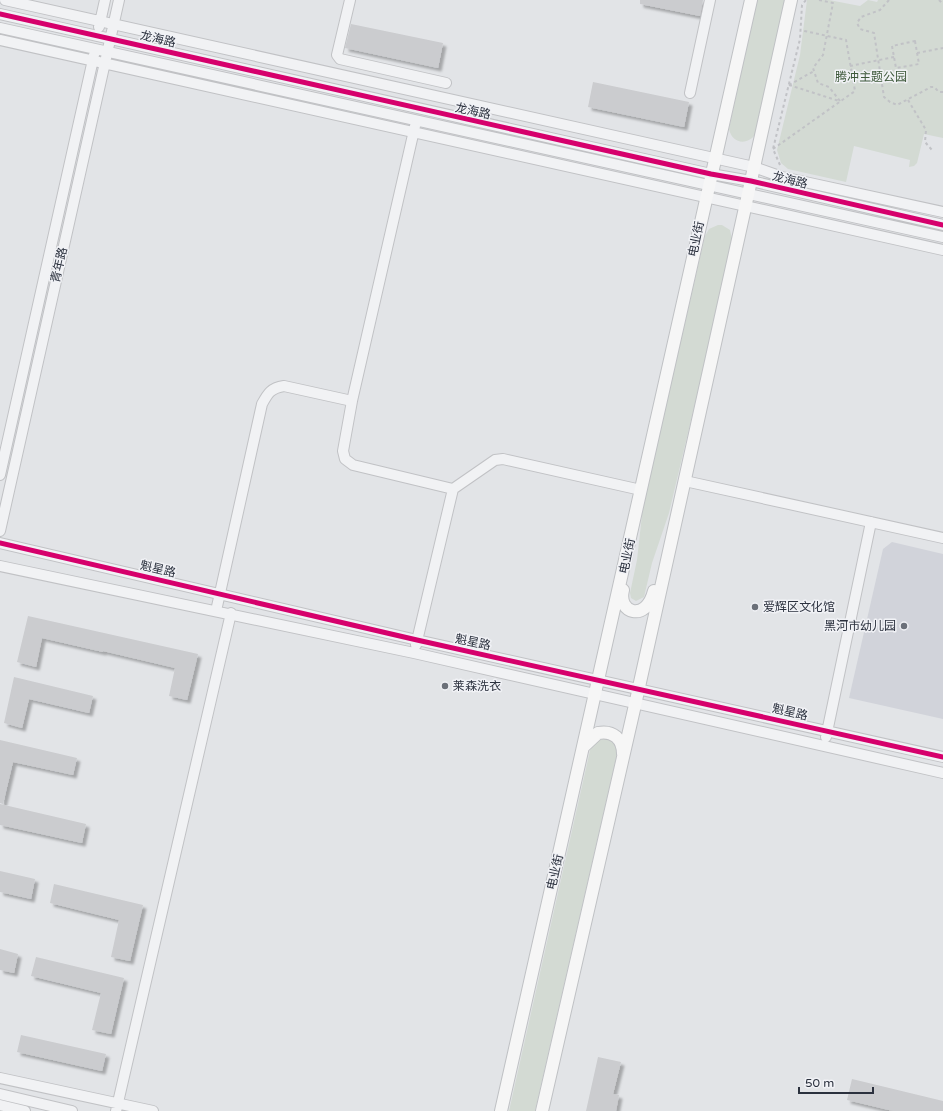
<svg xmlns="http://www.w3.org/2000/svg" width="943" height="1111" viewBox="0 0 943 1111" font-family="'Varela Round','Noto Sans SC',sans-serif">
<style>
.built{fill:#d1d3da}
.green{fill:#d3dad3}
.building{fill:#cbcccf;filter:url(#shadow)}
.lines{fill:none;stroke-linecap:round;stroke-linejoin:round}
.minor-casing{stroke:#c1c2c5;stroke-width:12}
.major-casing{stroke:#bfc1c4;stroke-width:14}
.path{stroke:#c1c2c6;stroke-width:2;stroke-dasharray:3 3;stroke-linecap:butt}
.minor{stroke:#f1f2f4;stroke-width:10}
.major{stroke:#f6f6f6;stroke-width:12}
.cycleway-casing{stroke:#f1f2f6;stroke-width:8}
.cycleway{stroke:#d6006c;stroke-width:5}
.poi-dot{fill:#6b7079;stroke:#f1f2f6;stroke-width:1.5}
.labels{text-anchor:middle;stroke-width:3;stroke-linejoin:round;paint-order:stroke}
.street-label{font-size:12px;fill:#2b313e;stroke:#f1f2f6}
.park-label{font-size:12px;fill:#3d583a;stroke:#f1f2f6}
.poi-label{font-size:12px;fill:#2b313e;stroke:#f1f2f6;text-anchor:start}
</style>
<defs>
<filter id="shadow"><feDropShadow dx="3.5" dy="3.5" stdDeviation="1" flood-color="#0004"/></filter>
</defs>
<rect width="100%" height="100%" fill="#e2e4e7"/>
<path class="built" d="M892,542L943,554V719L849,698L883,549Z"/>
<path class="green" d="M757,0H785L755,135C746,146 732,143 729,129Z
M807,0H829L860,6L868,0L877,2L878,0H943V138L924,134L917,163L914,166L909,167L910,160L854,146L846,182L788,169L781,163L777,150L800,55Z
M718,225H722L730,230L733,243L669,513L652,563L644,597L636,601L631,598L630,593L637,560L643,506L705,236L709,229Z
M607,737L617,745V754L535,1111H509L591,746L596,739Z"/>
<path class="building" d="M640,0H703L700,16L640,4Z
M351,24L443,43L438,68L345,48Z
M593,82L689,102L684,127L588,107Z
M28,616L198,654L187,700L169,696L175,668L103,651V652L42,638L36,667L17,662Z
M14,677L93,696L89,713L29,699L22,728L4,723Z
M0,740L77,758L73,775L13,762L3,804L0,803Z
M0,804L86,824L82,843L0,825Z
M0,871L35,879L31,899L0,892Z
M54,884L143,905L130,961L111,957L119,920L50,903Z
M0,949L18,954L14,973L0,970Z
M36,957L124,978L111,1034L92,1030L101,993L31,976Z
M21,1035L106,1054L102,1071L17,1052Z
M598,1057L621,1062L613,1094L619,1095L616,1111H586Z
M852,1079L943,1101V1111H893L847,1100Z"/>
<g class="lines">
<g class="minor-casing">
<path id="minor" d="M5,0L754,167L782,177L943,212
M350,0L337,55L340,59L446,83
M0,14L711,174L751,181L943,225
M99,27L105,0
M0,28L943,237
M0,40L943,250
M690,93L710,0
M415,126L352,401L343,451L345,459L353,465L453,489L416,645
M0,475L94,55
M685,481L943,538
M453,489L495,460L503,459L641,490
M0,531L119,0
M0,543L417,640L943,757
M0,566L414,653L943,773
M216,611L262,404C268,393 271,388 284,386L352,401
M826,737L871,522
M0,1078L153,1111
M0,1094L72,1111
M0,1105L25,1111
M116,1111L231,613"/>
</g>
<g class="major-casing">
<path id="major" d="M623,590C617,613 646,623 654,591
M583,747L598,733C613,730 623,739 623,754
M501,1111L751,0
M542,1111L635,705L791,0"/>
</g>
<path class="path" d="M819,0L833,3L823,55L813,68L818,83L829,87L840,101
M889,0L880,10L861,17L857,23L860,29L874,33L884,97L890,102L897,105L931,87H934L939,92H943
M939,0L943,4
M915,41L919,64L896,68L892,46Z
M917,53L943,48
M850,66L894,57
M789,85L839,101
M789,85L814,71
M908,100L926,130L925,142L932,150
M773,149L855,91L846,40L800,30
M780,165L773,149L800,39L802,5L806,0"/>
<use href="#minor" class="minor"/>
<use href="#major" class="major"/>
<g class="cycleway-casing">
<path id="cycleway" d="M0,14L711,174L751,181L943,225
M0,543L417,640L943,757"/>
</g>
<use href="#cycleway" class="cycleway"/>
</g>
<g class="poi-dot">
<circle cx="755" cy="607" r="4"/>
<circle cx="904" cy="626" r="4"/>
<circle cx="445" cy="686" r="4"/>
</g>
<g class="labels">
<g class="street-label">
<text transform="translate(158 39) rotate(13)" y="4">龙海路</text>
<text transform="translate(473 111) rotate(12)" y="4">龙海路</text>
<text transform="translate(790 180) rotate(14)" y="4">龙海路</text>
<text transform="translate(696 239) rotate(-78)" y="4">电业街</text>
<text transform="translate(59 265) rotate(-77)" y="4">青年路</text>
<text transform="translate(627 556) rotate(-78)" y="4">电业街</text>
<text transform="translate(158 569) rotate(13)" y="4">魁星路</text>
<text transform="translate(473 642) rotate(12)" y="4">魁星路</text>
<text transform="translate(790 712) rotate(13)" y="4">魁星路</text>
<text transform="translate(555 872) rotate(-77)" y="4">电业街</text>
</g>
<g class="park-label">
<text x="871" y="81">腾冲主题公园</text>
</g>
<g class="poi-label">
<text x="763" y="611">爱辉区文化馆</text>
<text x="896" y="630" text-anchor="end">黑河市幼儿园</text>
<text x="453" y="690">莱森洗衣</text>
</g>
</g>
<path d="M799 1087v6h74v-6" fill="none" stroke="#2b313e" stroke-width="2"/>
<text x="805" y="1087" font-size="12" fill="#2b313e" stroke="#f1f2f6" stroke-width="3" paint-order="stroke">50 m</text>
</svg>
